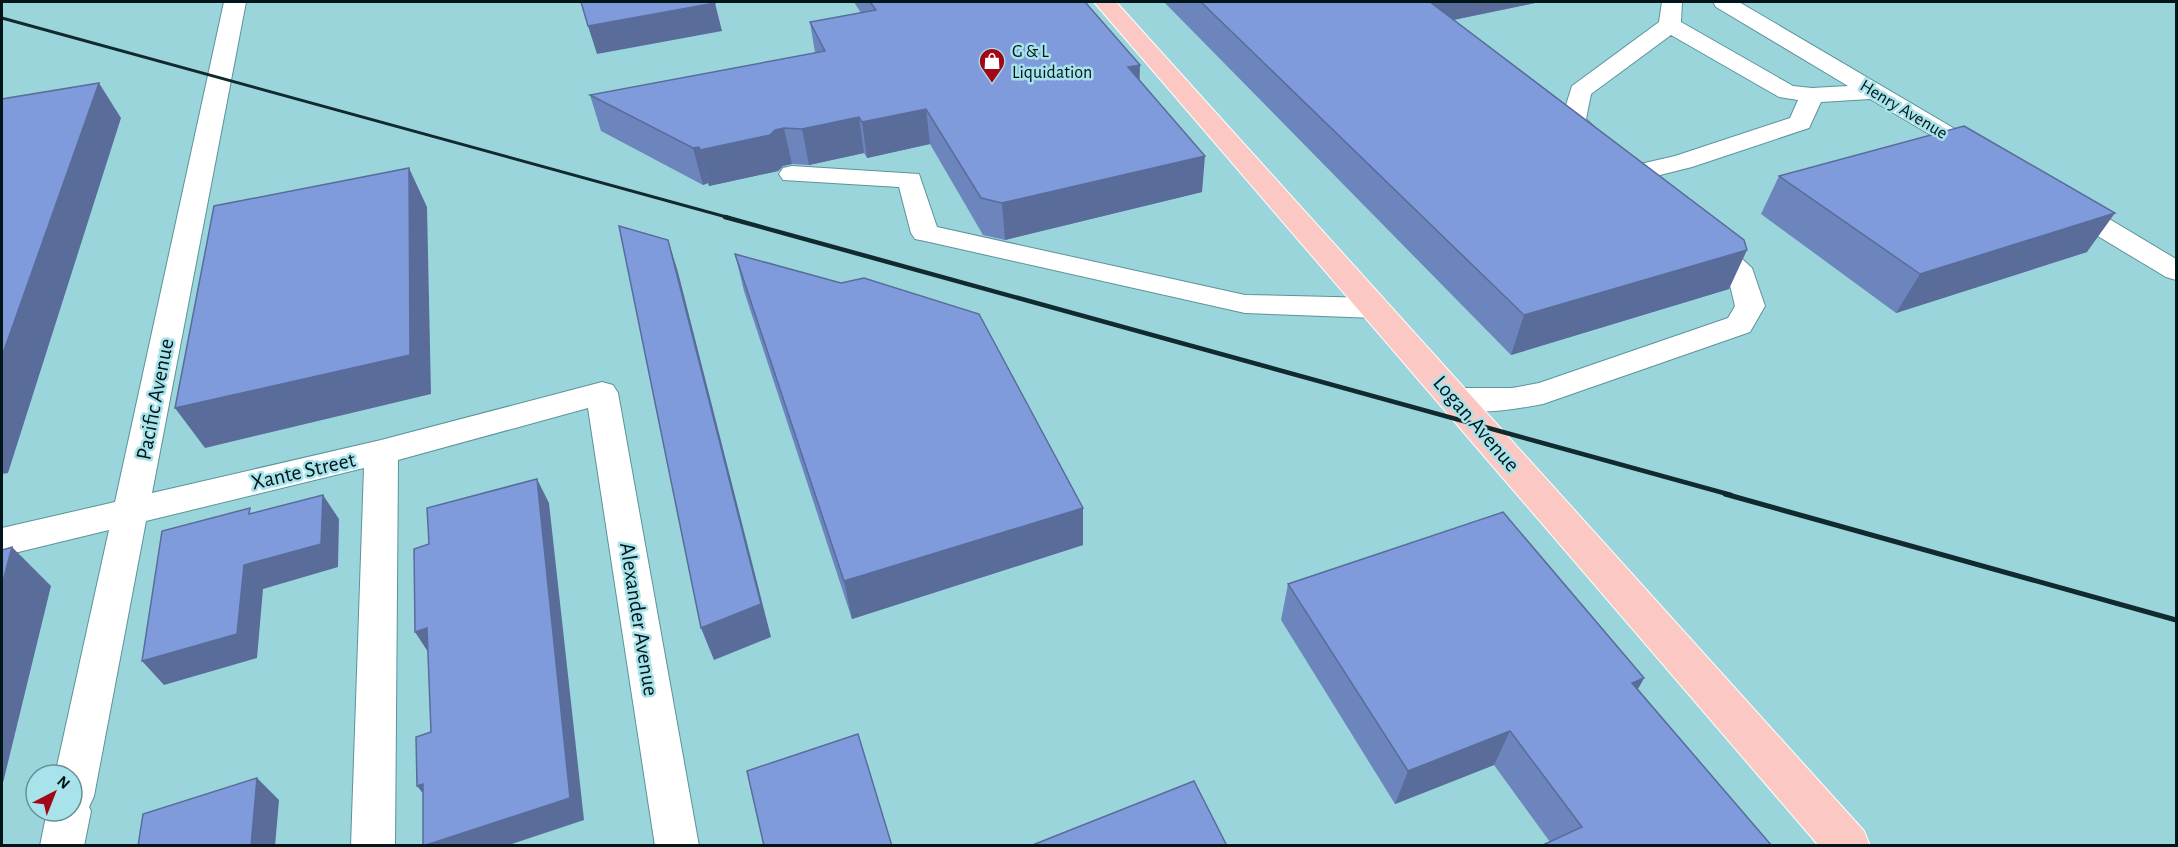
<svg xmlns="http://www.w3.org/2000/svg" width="2178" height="847" viewBox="0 0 2178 847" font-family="'Alegreya Sans',sans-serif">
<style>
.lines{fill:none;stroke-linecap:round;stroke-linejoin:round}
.minor-casing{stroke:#5b939a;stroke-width:2}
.major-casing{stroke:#fff;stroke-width:2}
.minor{fill:#fff;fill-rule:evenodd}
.major{fill:#fcc8c3;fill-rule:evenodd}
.rail-far2{stroke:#112a2e;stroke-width:3}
.rail-far1{stroke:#112a2e;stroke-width:4.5}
.rail{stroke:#112a2e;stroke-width:5}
.wall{fill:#6d85bd}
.shaded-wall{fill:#596c9a}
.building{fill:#7f9bdc;stroke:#596c9a;stroke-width:1.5}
.labels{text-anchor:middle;stroke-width:5;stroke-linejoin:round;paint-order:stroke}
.far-poi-label{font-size:18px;fill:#011619;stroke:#a8e2ea;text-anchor:start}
.far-street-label{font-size:18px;fill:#011619;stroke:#a8e2ea}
.street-label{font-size:22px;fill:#011619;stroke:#a8e2ea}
</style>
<rect width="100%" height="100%" fill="#9bd5dc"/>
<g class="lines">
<g class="minor-casing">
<path id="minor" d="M224,2H246L152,493L381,440L602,382L613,385L618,393L699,846H655L588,408L398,460L395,846H351L364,468L146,521L94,796L89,807L91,811L84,846H40L47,811H72V775H55L109,530L2,556V528L115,502Z
M1662,2H1682L1681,22L1793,86L1812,88L1848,86L1716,7L1713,2H1739L1989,149L1993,154L1989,159L1980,162L1971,159L1870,99L1821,102L1809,128L1692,167L1632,182L1623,180L1619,174L1623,168L1675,156L1790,118L1798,100L1779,97L1671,35L1591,94L1586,119L1611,144L1607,149C1588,154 1571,136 1561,121L1572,86L1659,22Z
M792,166L919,174L937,227L1245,295L1375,298L1386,301L1390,308L1386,315L1375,318L1245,313L925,241L915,239L911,233L899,187L783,180L779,174L783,168Z
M2066,197L2076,199L2176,259V280L2166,277L2056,211L2052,205L2056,199Z
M1706,233L1716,235L1752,268L1765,306L1750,332L1543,404C1512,410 1475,416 1444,407L1439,399L1444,391L1455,388H1512L1539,383L1728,318L1735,306L1728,277L1692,241L1696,235Z"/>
</g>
<g class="major-casing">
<path id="major" d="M1094,2H1116L1864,831L1870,846H1819Z"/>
</g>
<use href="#minor" class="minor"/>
<use href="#major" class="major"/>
<path class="rail-far2" d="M2,18L730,218"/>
<path class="rail-far1" d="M725,217L1731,495"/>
<path class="rail" d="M1725,494L2176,620"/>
</g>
<path class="wall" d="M854,2H1085L1140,81L1202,192L1005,240L983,235L930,144L867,158L864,153L809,165L792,164L783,166L778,171L709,186L708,183L703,185L601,131L590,95L815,53L810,22L861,13Z
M1164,2H1540L1454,20L1729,289L1511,355Z
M1779,176L2087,252L1896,313L1761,214Z
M735,254L1083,545L852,619L744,291Z
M1288,584L1644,678L1638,689L1772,846H1544L1545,844L1550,842L1494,765L1395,804L1281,620Z"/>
<path class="shaded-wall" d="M1418,2H1540L1413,28Z
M715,3L722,31L597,54L588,26Z
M1140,65L1139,100L1128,67Z
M99,83L121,118L8,473L2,474V356Z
M926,109L930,144L867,158L862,122Z
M859,117L864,153L809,165L802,129Z
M784,128L792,164L783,166L778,171L709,186L700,150Z
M699,147L708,183L703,185L693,148Z
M1205,156L1202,192L1005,240L1002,203Z
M409,168L427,207L431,394L205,448L175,408Z
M2115,213L2087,252L1896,313L1920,274Z
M668,240L678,272L771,637L714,660L701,628Z
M1747,250L1729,289L1511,355L1524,315Z
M537,479L549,503L584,820L506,846H425Z
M323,495L339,519L338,567L263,589L257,658L164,685L142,661L244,565Z
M1083,508V545L852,619L844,581Z
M12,547L51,586L2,787V585Z
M427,628L430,655L415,632Z
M1644,678L1624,713L1632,683Z
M1510,731L1494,765L1395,804L1408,771Z
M257,778L279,800L275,846H251Z
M423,784L434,807L417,786Z"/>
<path class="building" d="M581,2H715V3L588,26Z
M870,2H1085L1140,65L1128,67L1205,156L1002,203L981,198L926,109L862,122L859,117L802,129L784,128L775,130L770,135L700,150L699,147L693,148L590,95L825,51L810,22L876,10Z
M1201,2H1430L1744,240L1747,250L1524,315Z
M99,83L2,356V99Z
M1964,126L2115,213L1920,274L1779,176Z
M409,168L410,355L175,408L214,206Z
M619,226L668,240L761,604L701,628Z
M735,254L841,283L864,278L979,314L1083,508L844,581Z
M537,479L570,798L423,846V784L417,786L416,737L431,732L427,628L415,632L414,549L429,544L427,508Z
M323,495L321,544L244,565L237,634L142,661L162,531L250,508L249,514Z
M1503,512L1644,678L1632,683L1772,846H1547L1545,844L1582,827L1510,731L1408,771L1288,584Z
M12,547L2,585V550Z
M858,734L892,846H764L747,771Z
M257,778L251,846H138L143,814Z
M1194,781L1227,846H1030Z"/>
<defs>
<g id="shop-pin" transform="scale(1.35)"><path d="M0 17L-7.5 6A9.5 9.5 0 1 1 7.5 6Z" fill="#a20717" stroke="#a8e2ea"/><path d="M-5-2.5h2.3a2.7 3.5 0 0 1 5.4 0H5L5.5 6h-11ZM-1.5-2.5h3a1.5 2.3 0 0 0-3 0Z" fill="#fff"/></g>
</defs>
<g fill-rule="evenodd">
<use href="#shop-pin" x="992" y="61"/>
</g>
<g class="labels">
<g class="far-poi-label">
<text x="1012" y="57">G &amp; L<tspan x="1012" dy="21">Liquidation</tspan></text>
</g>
<g class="far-street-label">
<text transform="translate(1904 109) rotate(31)" y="6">Henry Avenue</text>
</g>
<g class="street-label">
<text transform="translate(154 399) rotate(-79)" y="8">Pacific Avenue</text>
<text transform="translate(1477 423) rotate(49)" y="8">Logan Avenue</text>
<text transform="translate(303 470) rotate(-13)" y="8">Xante Street</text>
<text transform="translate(640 619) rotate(81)" y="8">Alexander Avenue</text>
</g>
</g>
<rect width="2178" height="847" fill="none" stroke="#011619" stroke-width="6"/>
<g transform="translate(54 793) rotate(42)"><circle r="28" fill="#a8e2ea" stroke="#659096" stroke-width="1.5"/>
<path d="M0-4.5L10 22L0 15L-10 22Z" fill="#a20717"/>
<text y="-9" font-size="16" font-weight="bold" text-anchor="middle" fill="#011619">N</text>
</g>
</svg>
